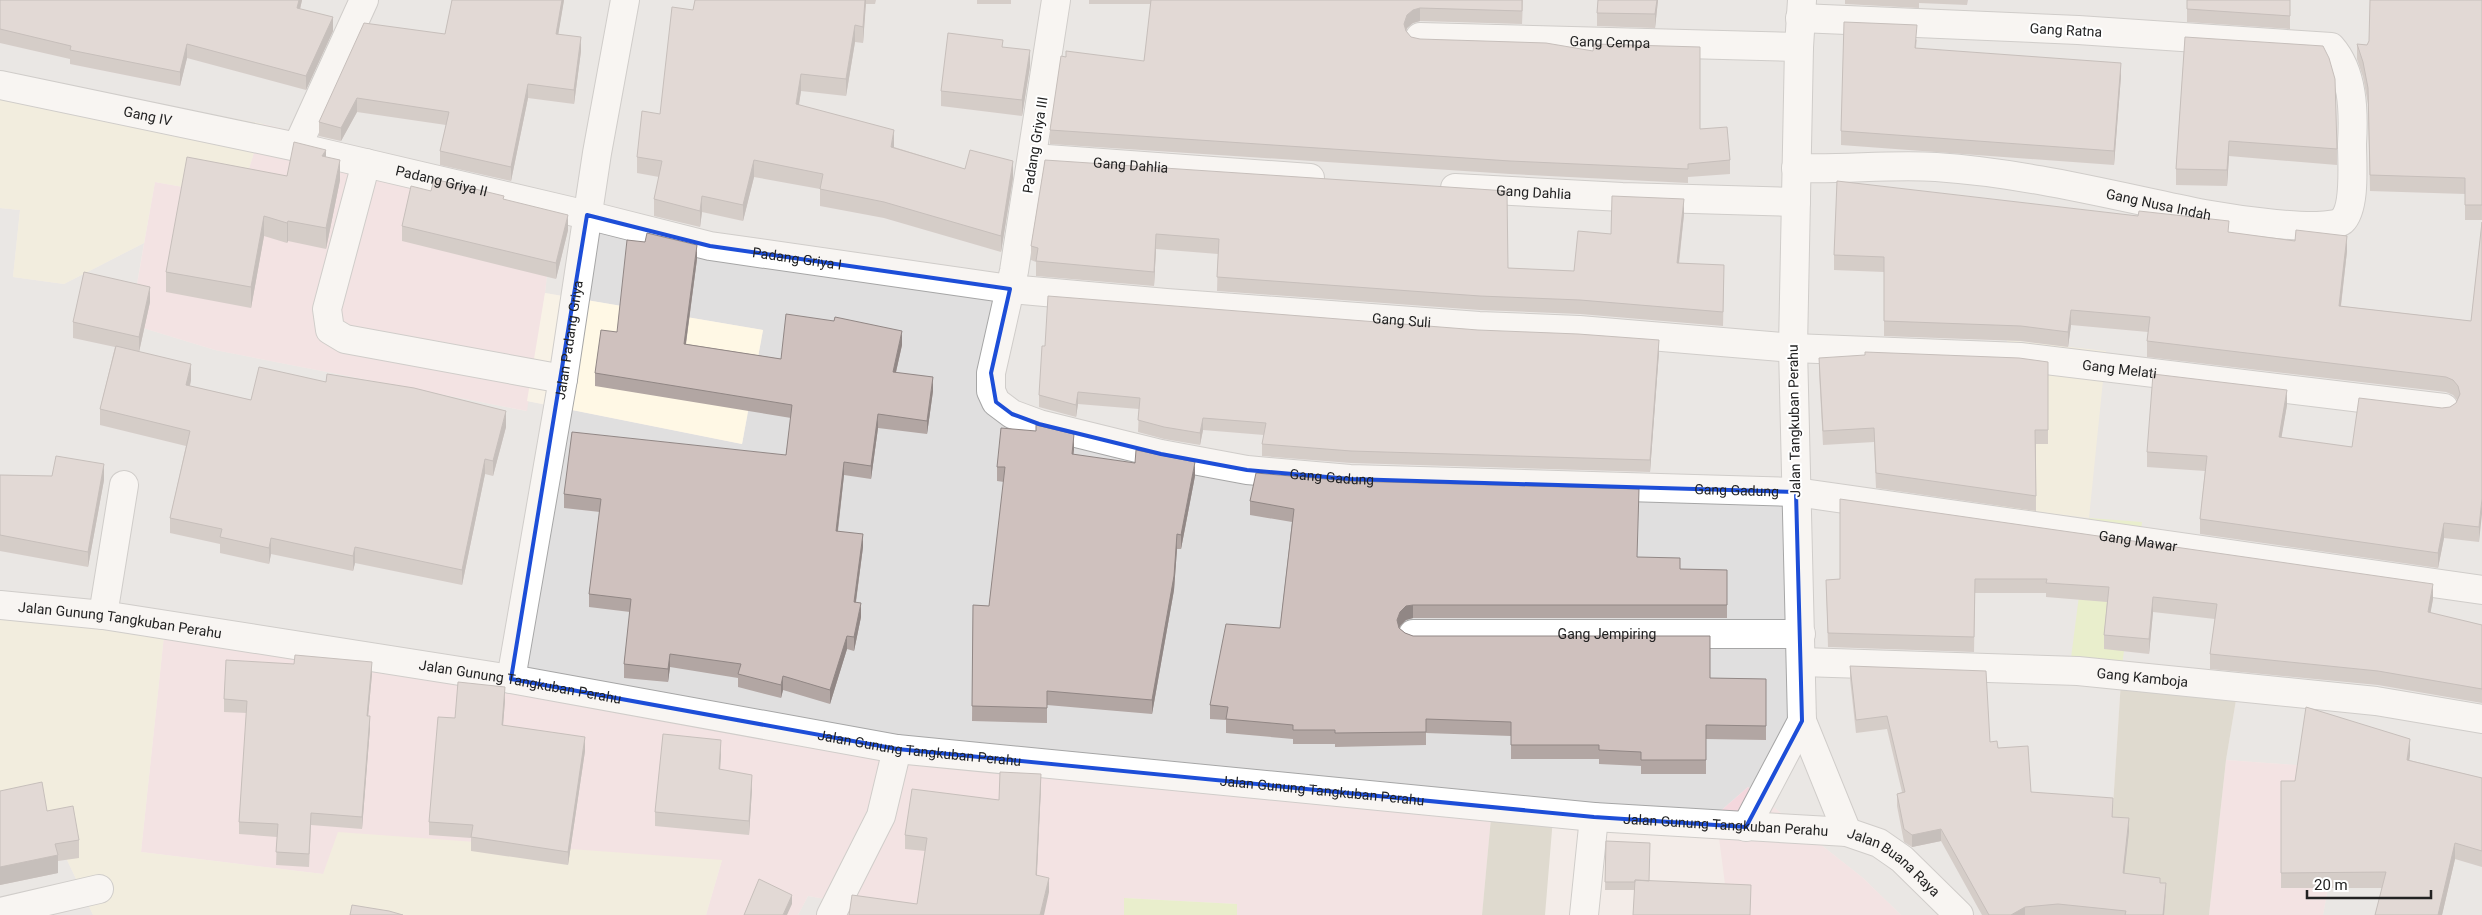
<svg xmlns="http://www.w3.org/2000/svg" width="2482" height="915" viewBox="0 0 2482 915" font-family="Roboto,sans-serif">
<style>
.residential{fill:#e0dfdf}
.commercial{fill:#f4d7dd}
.education{fill:#fff8e5}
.construction{fill:#c8c3b2}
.farmland{fill:#f2edd3}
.grass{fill:#def0ab}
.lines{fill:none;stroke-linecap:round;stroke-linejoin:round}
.minor-casing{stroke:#a6a6a6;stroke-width:30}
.minor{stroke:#fff;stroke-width:28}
.wall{fill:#b2a6a3}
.shaded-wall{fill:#918785}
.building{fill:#cfc1be;stroke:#918785}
.marked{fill:none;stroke:#1d4ed8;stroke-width:4;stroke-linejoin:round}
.labels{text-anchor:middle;stroke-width:4;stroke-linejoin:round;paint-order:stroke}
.street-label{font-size:14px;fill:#222;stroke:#fff}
</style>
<rect width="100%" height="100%" fill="#f3ece8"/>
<path class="residential" d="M0,0H2482V915H2323L2349,769L2226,760L2239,682L2122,666L2106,915H1901L1863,878L1748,787L1716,815L1124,773L0,607V208L20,210L13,277L64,284L144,243L130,324L215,350L526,411L527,401L742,444L763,330L545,293L556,193L263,124L0,74Z
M0,816L60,845L93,915H0Z
M808,896L918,915H798Z"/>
<path class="commercial" d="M263,124L556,193L545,293L527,411L215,350L130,324L155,182L240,197Z
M165,626L854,745L1492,807L1482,915H1237V904L1125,898L1124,915H918L808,896L798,915H706L722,860L323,874L141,852Z
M2226,760L2350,769L2323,915H2209Z
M1748,787L1863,878L1901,915H1729L1716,815Z"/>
<path class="education" d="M545,293L763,330L742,444L527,401Z"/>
<path class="construction" d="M2122,665L2239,682L2226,760L2209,915H2106Z
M1492,807L1553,818L1545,915H1482Z"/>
<path class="farmland" d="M0,74L263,124L240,197L155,182L144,243L64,284L13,277L20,210L0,208Z
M2007,340L2106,351L2089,518L1996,507Z
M0,607L165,626L141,852L323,874L338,832L722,860L706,915H93L60,845L0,816Z"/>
<path class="grass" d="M2089,518L2142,522L2122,665L2071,658Z
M1124,898L1237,904V915H1124Z"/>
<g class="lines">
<g class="minor-casing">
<g id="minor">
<path id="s1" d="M1056,0L1014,271L991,373V391L996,402L1012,414L1039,424L1161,454L1247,470L1350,479L1796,492L2482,590"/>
<path id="s2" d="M1420,37L1799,47"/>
<path id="s3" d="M0,85L297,147L587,215L710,246L1010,289L1166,303L1479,326L1579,330L1793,348L2020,357L2444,408"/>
<path d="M297,147L364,0"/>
<path id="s4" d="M1033,158L1310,178"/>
<path d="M366,163L327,309L330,330L345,339L563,379"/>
<path id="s5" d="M1796,168C1843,170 1890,164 1936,167C2027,173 2115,196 2204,214C2226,218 2326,234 2342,221C2356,208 2352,162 2352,144C2354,111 2353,72 2331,47L2078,30L1800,18"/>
<path id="s6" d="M1455,188L1622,197L1796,202"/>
<path id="s7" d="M0,605L103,615L511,679L897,749L1594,817L1847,832L1879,843L1902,859L1959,915"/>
<path d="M103,615L124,485"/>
<path id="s8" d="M1413,634H1801"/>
<path id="s9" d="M1802,662L2078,671L2376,701L2482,719"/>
<path id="s10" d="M511,679L563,379L597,153L625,0"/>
<path d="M1802,721L1847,832"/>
<path d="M1746,827L1802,721L1793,348L1799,47L1802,0"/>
<path d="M0,912L99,889"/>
<path d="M831,915L881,816L897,749"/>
<path d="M1584,915L1594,817"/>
</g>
</g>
<use href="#minor" class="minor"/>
</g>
<path class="wall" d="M0,0H302L300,9L333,31L306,90L187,58L180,86L70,64V59L0,43Z
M452,0H564L558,34L581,51L574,104L528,98L511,181L440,165V151L446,125L357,112L341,141L319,136V122L445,34Z
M695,0H876L875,4H866L863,43L855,42L846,96L801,91L799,105L894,147L965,169L1013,178L1001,252L884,218L820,206V189L754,177L743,221L702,212L700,227L654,216V199L659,177L637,173V157L660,114L693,10Z
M977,0H1011V4H977Z
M1089,0H1523L1522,24L1420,21L1413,23L1407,28L1406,31L1411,37L1700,129L1730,160V174L1688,177V183L1510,174L1050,144V130L1144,61L1151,4H1089Z
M1598,0H1658L1655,28L1597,26V13Z
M1845,0H1968L1967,5L1919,3V8L1845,4Z
M2290,0V29L2187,22V9Z
M2482,0V220H2465V194L2370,191L2368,104L2363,77L2357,59V44L2367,45L2369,41Z
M2185,37L2337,149V165L2229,156L2227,186L2176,185V169Z
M1917,39L1916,48L2121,76L2114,165L1841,145V131Z
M1003,47L1030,66L1022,116L941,106V91Z
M326,157L340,180L326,249L288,241L287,243L264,236L251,308L166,292V272L287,176Z
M1045,160L1508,268L1574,271L1611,234L1684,214L1679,264L1724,280L1723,326L1580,314L1480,310L1217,291L1218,254L1156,249L1154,286L1036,276V262L1031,260V246Z
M431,191L504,199L568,230L556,279L402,241V226Z
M2482,222L2479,542L2444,538L2438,568L2200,534V519L2205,471L2147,467V452L2287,405L2281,438L2352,447L2442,408L2450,407L2456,403L2457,400L2453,395L2446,392L2147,357V341L2148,332L2071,325L2068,347L2021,341L1884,336V272L1834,270V255L2229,233L2347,251L2341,306L2471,321Z
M697,259L686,344L781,359L902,345L896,372L933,391L927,434L878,428L871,479L844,475L838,531L863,547L856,602L861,617L854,651L847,649L830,704L783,690L781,698L738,687V678L670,667L668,682L624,678V664L630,612L589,607V594L600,512L564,508V494L786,455L791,418L595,386V373Z
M150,302L139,352L191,380L190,386L251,400L506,427L493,476L485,474L462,585L355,563L353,571L271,554L269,564L220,553V544L170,533V518L186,446L100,425V409L115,347L73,338V322Z
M1659,352L1650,472L1351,463L1262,456V444L1264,435L1203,430L1200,445L1164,439L1138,432L1139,409L1078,404L1076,417L1039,407V395Z
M1819,358L2048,362V444H2036V511L1876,488L1874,442L1823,445L1819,372Z
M1074,449L1073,455L1195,476L1181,549H1177L1174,590L1152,714L1047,705V723L972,721L973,605L989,606L1004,482L997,481V467Z
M0,475L104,480L88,567L0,551Z
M1840,499L2433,599L2430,613L2482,625V703L2378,685L2210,669V654L2215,619L2153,612L2149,654L2104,649V635L2107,602L2046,597V593H1975L1974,652L1828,647L1826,580L1840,579Z
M1250,501L1637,557L1680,569L1727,570V618H1413L1406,620L1400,626L1399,628L1405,633L1413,636L1710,678L1766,679V740L1706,739V774H1641V766L1599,764V759H1511V736L1426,733V745L1335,747V744H1293V739L1226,733V720L1210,719V705L1280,628L1292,522L1250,515Z
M1850,666L1990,742L1998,748L2031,792L2113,810V817L2129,831L2124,873L2160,883L2166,896L2164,915H1982L1941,841L1912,847L1904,842L1897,806V794L1902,792L1887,729L1856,733L1850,679Z
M372,674L368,716L370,728L362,829L311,825L309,867L276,865L277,837L239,834V822L247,713L224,712V699Z
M505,700L503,725L585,751L568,865L471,851V838L429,835V822L455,718Z
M721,754L720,770L752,789L749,835L655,826V812Z
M2410,755L2409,760L2482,778V867L2455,859L2442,915H2375L2382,888H2281V781H2295Z
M1041,787L1037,875L1049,892L917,904L925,851L905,849V835L999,800Z
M0,791L47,811L79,840V858L58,861V873L0,885Z
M1606,841L1649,881L1751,902L1634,890H1605Z"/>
<path class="shaded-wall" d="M299,0H302L297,22V8Z
M562,0H564L556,48V34Z
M865,0H866L863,43V27Z
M1657,0H1658L1655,28V14Z
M1420,8V21L1413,23L1407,28L1404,37V24L1407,15L1413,10Z
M333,17V31L306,90V76Z
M855,25V42L846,96V79Z
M581,37V51L574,104V90Z
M187,44V58L180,86V72Z
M1030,50V66L1022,116V100Z
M2121,63V76L2114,165V151Z
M801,74V91L796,121V104Z
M528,84V98L511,181V167Z
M357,98V112L341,141V128Z
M894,130V147L891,163V147Z
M2229,141V156L2227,186V170Z
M326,150V170L322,156Z
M340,160V180L326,249V228Z
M754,160V177L743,221V205Z
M1013,161V178L1001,252V236Z
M702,196V212L700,227V211Z
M1684,199V214L1677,278V263Z
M568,215V230L556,279V263Z
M264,216V236L251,308V287Z
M288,221V241L287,243V223Z
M1156,234V249L1154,286V272Z
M2347,236V251L2339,321V306Z
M697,245V259L684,357V344Z
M150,287V302L139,352V337Z
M2071,310V325L2068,347V332Z
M902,331V345L893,385V372Z
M1659,340V352L1650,472V460Z
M191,364V380L186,401V385Z
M933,377V391L927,434V421Z
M2287,390V405L2279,452V437Z
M1078,392V404L1076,417V405Z
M506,411V427L493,476V461Z
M878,414V428L871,479V466Z
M1203,418V430L1200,445V433Z
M1074,434V449L1072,469V454Z
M485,459V474L462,585V570Z
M844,462V475L836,545V531Z
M1195,462V476L1181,549V535Z
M104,464V480L88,567V552Z
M2482,499V514L2479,542V527Z
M2444,523V538L2438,568V553Z
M863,534V547L854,615V602Z
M1177,534V549L1174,590L1152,714V700Z
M271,538V554L269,564V548Z
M355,547V563L353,571V556Z
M2433,584V599L2428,627V612Z
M2153,597V612L2149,654V639Z
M861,603V617L854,651V637Z
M1413,605V618L1406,620L1400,626L1397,634V620L1400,612L1406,606Z
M847,636V649L830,704V690Z
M670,654V667L668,682V669Z
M372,662V674L367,728V716Z
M783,676V690L781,698V685Z
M505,687V700L502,738V725Z
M370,716V728L362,829V817Z
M585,737V751L568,865V852Z
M2410,739V755L2407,775V760Z
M721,740V754L719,784V769Z
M1041,774V787L1036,889V875Z
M752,775V789L749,835V821Z
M2129,818V831L2123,886V873Z
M1941,829V841L1912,847V835Z
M2455,843V859L2442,915H2438Z
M58,855V873L0,885V867Z
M1049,878V892L1044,915H1040Z
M2166,883L2164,915H2163Z
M792,895V904L787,915H783Z
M2025,907V915H2011Z"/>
<path class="building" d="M0,0H299L297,8L333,17L306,76L187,44L180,72L70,50L71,46L0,29Z
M452,0H562L556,34L581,37L574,90L528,84L511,167L440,151L449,112L357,98L341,128L319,122L364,23L445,34Z
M695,0H865L863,27L855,25L846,79L801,74L796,104L894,130L891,147L965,169L970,150L1013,161L1001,236L884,202L820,189L823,174L754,160L743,205L702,196L700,211L654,199L662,161L637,157L642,111L660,114L672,7L693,10Z
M1151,0H1522V11L1420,8L1413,10L1407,15L1404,24L1406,31L1411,37L1420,39L1546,43L1593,51L1594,44L1700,47V129L1727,127L1730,160L1688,164V169L1510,161L1050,130L1061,56L1066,57V51L1144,61Z
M1598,0H1657L1655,14L1597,13Z
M2187,0H2290V16L2187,9Z
M2370,0H2482V205H2465V178L2370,175L2368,88L2363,62L2357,44L2367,45L2369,41Z
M1844,22L1917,25L1915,48L2121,63L2114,151L1841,131Z
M948,33L1003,40L1002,47L1030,50L1022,100L941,91Z
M2185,37L2323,46L2329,58L2335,79L2337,149L2229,141L2227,170L2176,169Z
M294,142L326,150L322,156L340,160L326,228L288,221L287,223L264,216L251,287L166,272L187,157L287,176Z
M1045,160L1507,191L1508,268L1574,271L1578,231L1611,234L1612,196L1684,199L1677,263L1724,265L1723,312L1580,300L1480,296L1217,277L1219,239L1156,234L1154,272L1036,261L1038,248L1031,246Z
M434,179L504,196L503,199L568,215L556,263L402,226L411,186L431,191Z
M1837,181L2138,216L2139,211L2229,221L2228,232L2295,241L2296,230L2347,236L2339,306L2471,321L2482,222V499L2479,527L2444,523L2438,553L2200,519L2207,456L2147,452L2153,374L2287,390L2279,437L2352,447L2359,398L2442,408L2450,407L2456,403L2460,394L2458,386L2453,380L2446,377L2147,341L2150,317L2071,310L2068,332L2021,326L1884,321V257L1834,255Z
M647,233L697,245L684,344L781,359L786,314L834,321L835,317L902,331L893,372L933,377L927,421L878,414L871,466L844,462L836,531L863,534L854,602L861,603L854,637L847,636L830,690L783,676L781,685L738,674L741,664L670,654L668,669L624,664L631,599L589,594L601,499L564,494L572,432L786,455L792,405L595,373L601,330L617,332L627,240L645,242Z
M84,272L150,287L139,337L73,322Z
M1048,296L1478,330L1578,334L1659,340L1650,460L1351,451L1262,444L1266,423L1203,418L1200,433L1164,427L1138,420L1140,398L1078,392L1076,405L1039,395L1042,346H1045Z
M116,346L191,364L186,385L251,400L259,367L326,382L327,374L414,388L506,411L493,461L485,459L462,570L355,547L353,556L271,538L269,548L220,537L222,529L170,518L190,431L100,409Z
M1865,352L2019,358L2048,362V430H2035L2036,496L1876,473L1874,428L1823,431L1819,358L1865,355Z
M1036,425L1074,434L1072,454L1135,463L1136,450L1195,462L1181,535L1177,534L1174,576L1152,700L1047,691V708L972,706L973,605L989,606L1005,467H997L1001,428L1036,431Z
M56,456L104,464L88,552L0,535V475L52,476Z
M1256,473L1349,481L1639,489L1637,557L1680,558V569L1727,570V605H1413L1406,606L1400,612L1397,620L1399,628L1405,633L1413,636H1710V678L1766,679V726L1706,725V760H1641V752L1599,750V745H1511V722L1426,719V732L1335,733V730H1293V725L1226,719L1228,707L1210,705L1226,624L1280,628L1294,509L1250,501Z
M1840,499L2433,584L2428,612L2482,625V689L2378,671L2210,654L2217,604L2153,597L2149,639L2104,635L2109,587L2046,583L2047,579H1975L1974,637L1828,633L1826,580L1840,579Z
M295,655L372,662L367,716H370L362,817L311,813L309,854L276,852L278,824L239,822L247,701L224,699L226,660L294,664Z
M1850,666L1986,671L1990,742L1997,741L1998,748L2028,746L2031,792L2113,798L2112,817L2129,818L2123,873L2160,878V883H2166L2163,915H2125L2126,911L2058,904L2025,907L2011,915H1989L1941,829L1912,835L1904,829L1897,794L1905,792L1887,716L1856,720Z
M458,682L505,687L502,725L585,737L568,852L471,837L473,825L429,822L438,717L455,718Z
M2306,707L2410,739L2407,760L2482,778V851L2455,843L2438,915H2375L2386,872L2281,873V781H2295Z
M663,734L721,740L719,769L752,775L749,821L655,812Z
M1000,772L1041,774L1036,875L1049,878L1040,915H849L852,895L917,904L927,838L905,835L912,789L999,800Z
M42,782L47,811L73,806L79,840L55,844L58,855L0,867V791Z
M1606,841L1650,843L1649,881L1635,880V882H1605Z
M759,879L792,895L783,915H744Z
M1635,880L1751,885L1750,915H1633Z
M352,905L389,911L403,915H350Z"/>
<path d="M0 0H2482V915H0ZM587,215L710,246L1010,289L991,373L996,402L1012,414L1039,424L1161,454L1247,470L1350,479L1796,492L1802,721L1746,827L1594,817L897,749L511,679Z" fill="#f3ece8" fill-opacity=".55" fill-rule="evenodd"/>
<path class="marked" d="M587,215L710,246L1010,289L991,373L996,402L1012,414L1039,424L1161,454L1247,470L1350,479L1796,492L1802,721L1746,827L1594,817L897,749L511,679Z"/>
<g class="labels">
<g class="street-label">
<text transform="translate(2066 30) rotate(3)" y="5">Gang Ratna</text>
<text dy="5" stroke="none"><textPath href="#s2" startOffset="190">Gang Cempa</textPath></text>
<text dy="5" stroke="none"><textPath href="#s3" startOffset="151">Gang IV</textPath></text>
<text transform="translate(1035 145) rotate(-81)" y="5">Padang Griya III</text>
<text dy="5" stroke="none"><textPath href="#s4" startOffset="98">Gang Dahlia</textPath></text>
<text dy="5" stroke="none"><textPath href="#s3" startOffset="452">Padang Griya II</textPath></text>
<text dy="5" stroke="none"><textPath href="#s6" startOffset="79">Gang Dahlia</textPath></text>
<text dy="5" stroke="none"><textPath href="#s5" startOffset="366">Gang Nusa Indah</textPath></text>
<text dy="5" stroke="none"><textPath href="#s3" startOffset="816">Padang Griya I</textPath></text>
<text dy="5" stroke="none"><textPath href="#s3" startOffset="1424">Gang Suli</textPath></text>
<text dy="5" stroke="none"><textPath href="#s10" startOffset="344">Jalan Padang Griya</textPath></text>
<text dy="5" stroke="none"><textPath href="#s3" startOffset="2144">Gang Melati</textPath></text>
<text transform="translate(1794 421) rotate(-91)" y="5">Jalan Tangkuban Perahu</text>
<text dy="5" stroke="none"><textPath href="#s1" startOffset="756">Gang Gadung</textPath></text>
<text dy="5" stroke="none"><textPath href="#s1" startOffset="1161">Gang Gadung</textPath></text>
<text dy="5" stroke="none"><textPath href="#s1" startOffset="1566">Gang Mawar</textPath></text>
<text dy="5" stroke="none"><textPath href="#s7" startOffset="121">Jalan Gunung Tangkuban Perahu</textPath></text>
<text dy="5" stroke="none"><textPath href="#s8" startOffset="194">Gang Jempiring</textPath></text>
<text dy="5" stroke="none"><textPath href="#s9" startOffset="341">Gang Kamboja</textPath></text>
<text dy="5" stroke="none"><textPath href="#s7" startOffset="526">Jalan Gunung Tangkuban Perahu</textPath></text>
<text dy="5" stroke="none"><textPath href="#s7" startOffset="931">Jalan Gunung Tangkuban Perahu</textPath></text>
<text dy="5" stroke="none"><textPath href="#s7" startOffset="1336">Jalan Gunung Tangkuban Perahu</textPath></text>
<text dy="5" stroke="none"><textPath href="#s7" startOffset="1741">Jalan Gunung Tangkuban Perahu</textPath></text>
<text dy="5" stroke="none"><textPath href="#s7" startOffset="1919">Jalan Buana Raya</textPath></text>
</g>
</g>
<path d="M2307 890v8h124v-8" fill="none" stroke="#222222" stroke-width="2.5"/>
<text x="2314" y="890" font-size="15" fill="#222222" stroke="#ffffff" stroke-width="4" paint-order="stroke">20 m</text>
</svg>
